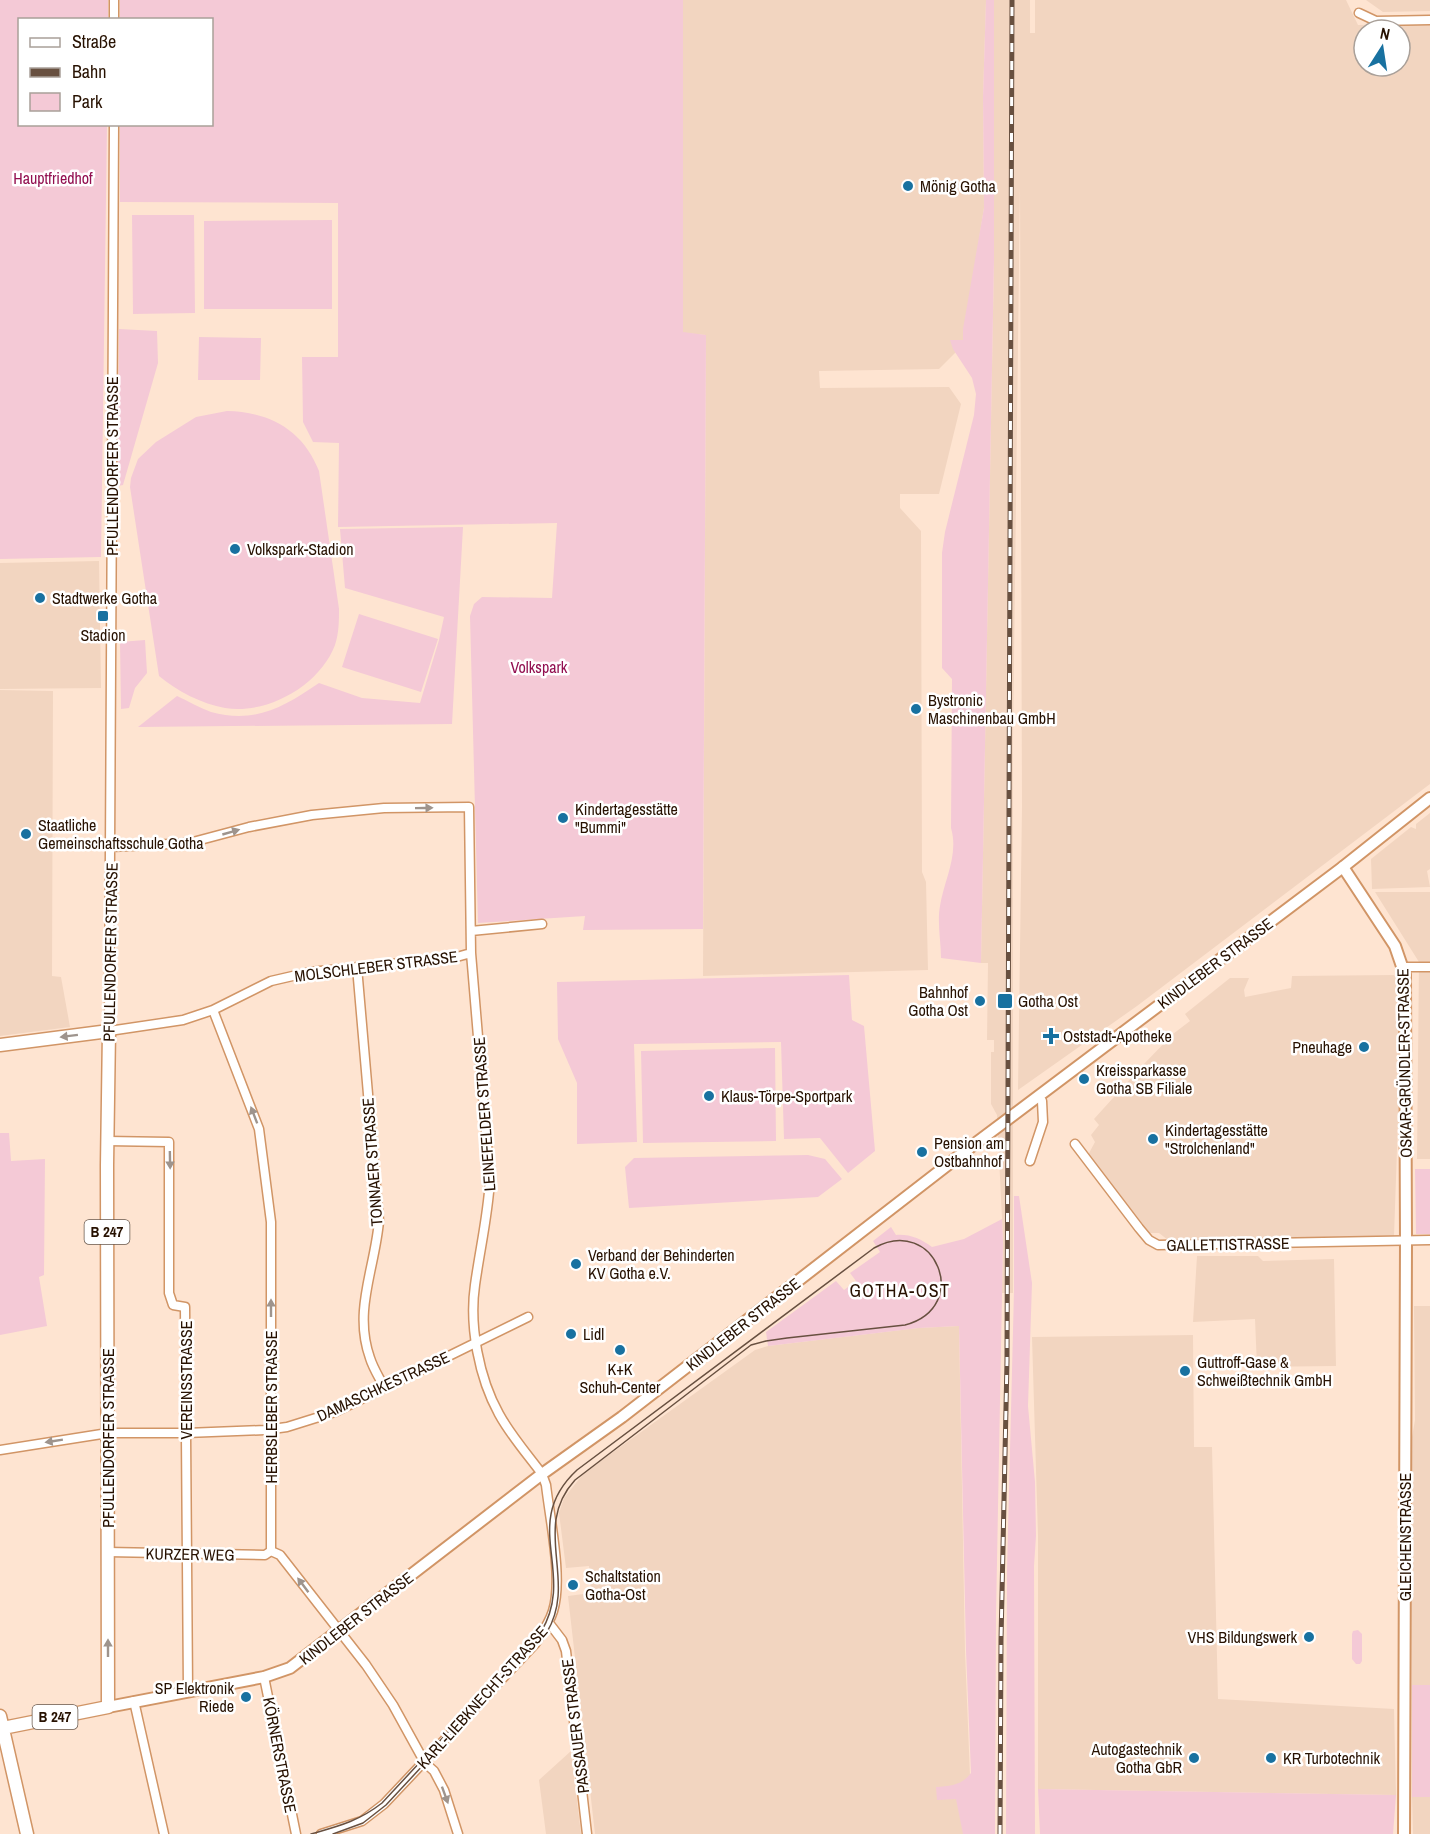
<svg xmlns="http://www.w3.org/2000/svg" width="1430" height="1834" viewBox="0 0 1430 1834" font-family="'Archivo Narrow',sans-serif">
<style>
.built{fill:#f2d5c0;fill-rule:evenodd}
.green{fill:#f4c9d6}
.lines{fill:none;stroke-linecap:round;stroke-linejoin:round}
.minor-casing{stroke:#d19566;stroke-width:11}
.tertiary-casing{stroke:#d19566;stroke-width:14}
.secondary-casing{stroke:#d19566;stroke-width:14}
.primary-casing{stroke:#d19566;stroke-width:15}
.minor{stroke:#fff;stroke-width:8}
.tertiary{stroke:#fff;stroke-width:10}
.secondary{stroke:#fff;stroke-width:10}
.primary{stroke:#fff;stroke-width:12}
.tram{stroke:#685040;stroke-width:1.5}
.rail-casing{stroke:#685040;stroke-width:5}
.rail{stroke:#fff;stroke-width:3;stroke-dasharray:9;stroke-linecap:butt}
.oneway{fill:#9e948d}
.poi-dot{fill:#1871a0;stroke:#fff;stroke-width:2}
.labels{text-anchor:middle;stroke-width:5;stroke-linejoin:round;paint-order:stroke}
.shield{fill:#fff;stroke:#68584d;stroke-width:1.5}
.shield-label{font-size:15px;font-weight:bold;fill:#271101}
.park-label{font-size:16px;fill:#920f50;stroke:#fff}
.poi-label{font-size:16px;fill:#271101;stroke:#fff;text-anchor:start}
.street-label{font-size:16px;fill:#271101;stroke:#fff}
.neighbourhood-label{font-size:18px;letter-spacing:1.5px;fill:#271101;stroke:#fff}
</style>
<rect width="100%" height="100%" fill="#fee4d1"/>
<path class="built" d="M683,0H986L983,97L984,208L962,346L939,369L819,371L820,388L949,387L961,404L939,494H900V508L921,531L922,872L926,882L928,970L703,976L706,335L683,333Z
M994,0H1030V33H1035V0H1346L1358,25L1430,23V784L1137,1006L1018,1090L1022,807L1020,186L1013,740V1293H1002L1003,1240L997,1115L991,1104V1052H994V1040H987L988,963H981L994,260ZM1364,30H1400V66H1364Z
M1366,0H1430V11L1383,12Z
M99,561L101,688L0,689V563Z
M0,690L53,691L52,976L61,977L70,1027L0,1036Z
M1430,813V869L1427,871L1430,887L1372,889L1371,859L1411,827L1416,829V824Z
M1375,892H1430V1159H1417L1419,962Z
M1394,975L1398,982V1121L1394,1236L1199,1241L1168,1240L1159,1233H1150L1088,1155L1095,1142L1091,1135L1099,1125L1094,1119L1142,1066L1173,1034L1190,1021L1185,1014L1230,978H1249L1244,990L1245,997L1291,988L1292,976Z
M1197,1256H1258L1263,1261L1334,1259L1336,1366L1257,1367L1255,1319L1193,1322Z
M1414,1306H1430V1685H1412V1437L1415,1420Z
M959,1326L965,1651L971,1801L975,1834H595L568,1596L591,1593L589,1566L566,1568L559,1513L564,1498L584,1473L755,1350L768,1346L918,1328Z
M1193,1335L1194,1447H1212L1218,1699L1394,1709L1396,1795L1038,1789V1536L1032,1337Z
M571,1751L581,1834H546L539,1780Z
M1412,1797H1430V1834H1413Z"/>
<path class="green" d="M0,0H108V19L20,20V124L107,125L101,557L0,559Z
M120,0H683V332L706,335L703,929L583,930L585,916L478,923L470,616L474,604L482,597L552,598L557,523L338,527L339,443L313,442L303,422L302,357H338V203L120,202V125L212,124V20L120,19Z
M986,0H994V260L981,963L941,958C941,942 937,922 940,906C944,880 959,855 951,828L952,679L942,668V553L945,532L974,415L976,394L972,378L953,349L950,340H963V329L984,208L983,97Z
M132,215H194L195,313L133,314Z
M332,220V309H204V221Z
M119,329L157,331L158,363L123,485L118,486Z
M199,337L261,338L260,380H198Z
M227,411C270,412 303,430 319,471L339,609C339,621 339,633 335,645C320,685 268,715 225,708C202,704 177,691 159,676L130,487L131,478L138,459L156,442L196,417Z
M463,527L452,724L138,727L177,696C188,701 200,708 211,712C255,724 284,707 319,683L362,698L420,703L439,640L444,617L345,588L340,529Z
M359,614L438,639L421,692L342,667Z
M145,640L147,673L135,688L129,708L121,709L120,642Z
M849,975L852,1020L864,1026L875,1151L848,1173L820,1138L784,1139L781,1042L634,1044L637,1142L577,1144V1083L558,1039L557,982Z
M775,1048L776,1141L643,1143L641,1051Z
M0,1133H9L11,1161L45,1159L44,1275L39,1277L47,1326L0,1335Z
M808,1155L825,1159L842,1179L818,1197L629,1208L625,1167L634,1158Z
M1415,1169H1430V1234H1416Z
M1014,1196H1019L1032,1283L1028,1406L1035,1482L1036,1536L1034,1566L1035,1834H1006L1007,1570L1014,1291Z
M1002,1219L1003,1241L996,1615L995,1834H963L956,1799L937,1800L936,1787C951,1786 962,1785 971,1773L966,1651L959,1326L919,1328L768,1346L766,1332L836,1281L844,1290L856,1281L850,1273L880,1252L873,1241L891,1227L896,1235C910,1234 921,1239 932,1247L964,1239Z
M1358,1630L1362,1634V1661L1360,1664H1356L1352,1659V1634L1353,1631Z
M1412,1685H1430V1797H1412Z
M1038,1789L1396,1795L1393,1834H1040Z"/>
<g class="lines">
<g class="minor-casing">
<path id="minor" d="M1359,13L1376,21L1430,20
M114,20V0
M114,124L109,1031L183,1020L213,1010L271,981L310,972L453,958L471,953
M111,847L189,843L249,827L312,815L384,808L469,807L471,953L490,1180C488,1215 480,1249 475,1285C469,1326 479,1378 499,1414C511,1436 528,1455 542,1474L546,1485C550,1520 563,1579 553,1611C549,1624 542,1633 535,1644L384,1804L362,1821L321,1834
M471,931L542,924
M357,967L379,1221C375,1268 353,1311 370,1358C373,1368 379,1377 384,1387
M1403,967H1430
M213,1010L259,1129L271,1222V1551L280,1555L366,1665L393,1705L425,1763L434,1771L444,1790L458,1834
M107,1141L169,1142V1293L173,1305L185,1307L188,1690
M1075,1144L1139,1228L1149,1240L1158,1245L1430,1240
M1030,1161L1043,1122L1042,1101
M0,1450L108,1433H186L265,1430L287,1427L335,1412L528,1317
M107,1552L265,1555L271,1551
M549,1623L562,1640L566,1651L587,1834
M264,1677L296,1834
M134,1701L164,1834"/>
</g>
<g class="tertiary-casing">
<path id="tertiary" d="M1343,867L1395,946L1405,975L1406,1241L1404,1834"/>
</g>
<g class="secondary-casing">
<path id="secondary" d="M108,1707L264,1677L290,1668L542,1474L622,1417L972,1146L1343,867L1430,798"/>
</g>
<g class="primary-casing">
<path id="primary" d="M0,1045L109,1031L107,1165L108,1707L3,1728
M0,1716L27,1834"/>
</g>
<use href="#minor" class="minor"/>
<use href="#tertiary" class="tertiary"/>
<use href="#secondary" class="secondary"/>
<use href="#primary" class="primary"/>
<path class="tram" d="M311,1834C339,1826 359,1821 382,1803L541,1632C577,1572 519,1524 577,1470L874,1248C935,1214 973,1307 905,1325L787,1338L766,1341L751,1345L575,1480C531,1528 578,1580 547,1632L386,1805L363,1823L333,1834"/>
<g class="rail-casing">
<path id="rail" d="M1000,1834L1001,1640L1007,1361L1012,0"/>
</g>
<use href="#rail" class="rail"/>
</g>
<defs><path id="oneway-solid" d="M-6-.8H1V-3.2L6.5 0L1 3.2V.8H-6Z" transform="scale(1.5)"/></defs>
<g class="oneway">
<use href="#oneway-solid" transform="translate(424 808) rotate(-1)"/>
<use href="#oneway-solid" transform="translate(231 832) rotate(-16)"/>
<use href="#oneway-solid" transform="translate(69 1036) rotate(173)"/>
<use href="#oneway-solid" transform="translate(254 1115) rotate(-111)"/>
<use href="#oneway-solid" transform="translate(170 1160) rotate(89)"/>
<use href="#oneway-solid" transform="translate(271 1308) rotate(-90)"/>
<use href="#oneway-solid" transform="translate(54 1441) rotate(171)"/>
<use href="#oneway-solid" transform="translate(303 1585) rotate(-127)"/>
<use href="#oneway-solid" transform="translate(108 1648) rotate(-90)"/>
<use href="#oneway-solid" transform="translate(445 1795) rotate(70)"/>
</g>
<g class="poi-dot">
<circle cx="908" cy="186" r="6"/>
<circle cx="235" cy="549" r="6"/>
<circle cx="40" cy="598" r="6"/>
<rect x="97" y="610" width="12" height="12" rx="3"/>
<circle cx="916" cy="709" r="6"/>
<circle cx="563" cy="818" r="6"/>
<circle cx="26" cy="834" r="6"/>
<circle cx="980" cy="1001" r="6"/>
<rect x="997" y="993" width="16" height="16" rx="3"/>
<path d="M1048 1027h6v6h6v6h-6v6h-6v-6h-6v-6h6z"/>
<circle cx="1364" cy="1047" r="6"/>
<circle cx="1084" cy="1079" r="6"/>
<circle cx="709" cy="1096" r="6"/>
<circle cx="1153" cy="1139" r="6"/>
<circle cx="922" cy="1152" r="6"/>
<circle cx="576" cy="1264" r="6"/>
<circle cx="571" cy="1334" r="6"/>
<circle cx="620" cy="1350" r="6"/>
<circle cx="1185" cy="1371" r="6"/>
<circle cx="573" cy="1585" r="6"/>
<circle cx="1309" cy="1637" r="6"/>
<circle cx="246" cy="1697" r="6"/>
<circle cx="1194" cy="1758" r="6"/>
<circle cx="1271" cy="1758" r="6"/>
</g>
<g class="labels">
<g class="shield">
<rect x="84.5" y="1220" width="45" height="24" rx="4.5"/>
<rect x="32.5" y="1705" width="45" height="24" rx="4.5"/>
</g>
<g class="shield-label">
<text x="107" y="1237">B 247</text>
<text x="55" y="1722">B 247</text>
</g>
<g class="park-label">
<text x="53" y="184">Hauptfriedhof</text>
<text x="539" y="673">Volkspark</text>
</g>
<g class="poi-label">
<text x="920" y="192">Mönig Gotha</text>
<text x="247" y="555">Volkspark-Stadion</text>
<text x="52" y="604">Stadtwerke Gotha</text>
<text x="103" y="641" text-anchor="middle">Stadion</text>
<text x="928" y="706">Bystronic<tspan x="928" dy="18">Maschinenbau GmbH</tspan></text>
<text x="575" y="815">Kindertagesstätte<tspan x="575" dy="18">"Bummi"</tspan></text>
<text x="38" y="831">Staatliche<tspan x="38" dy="18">Gemeinschaftsschule Gotha</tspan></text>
<text x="968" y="998" text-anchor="end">Bahnhof<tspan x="968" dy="18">Gotha Ost</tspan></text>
<text x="1018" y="1007">Gotha Ost</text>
<text x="1063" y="1042">Oststadt-Apotheke</text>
<text x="1352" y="1053" text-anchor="end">Pneuhage</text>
<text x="1096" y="1076">Kreissparkasse<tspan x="1096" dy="18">Gotha SB Filiale</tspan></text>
<text x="721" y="1102">Klaus-Törpe-Sportpark</text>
<text x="1165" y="1136">Kindertagesstätte<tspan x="1165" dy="18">"Strolchenland"</tspan></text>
<text x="934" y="1149">Pension am<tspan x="934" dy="18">Ostbahnhof</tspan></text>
<text x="588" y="1261">Verband der Behinderten<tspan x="588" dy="18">KV Gotha e.V.</tspan></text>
<text x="583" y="1340">Lidl</text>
<text x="1197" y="1368">Guttroff-Gase &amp;<tspan x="1197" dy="18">Schweißtechnik GmbH</tspan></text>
<text x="620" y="1375" text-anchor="middle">K+K<tspan x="620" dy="18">Schuh-Center</tspan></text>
<text x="585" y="1582">Schaltstation<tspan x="585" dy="18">Gotha-Ost</tspan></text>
<text x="1297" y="1643" text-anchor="end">VHS Bildungswerk</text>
<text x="234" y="1694" text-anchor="end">SP Elektronik<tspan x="234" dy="18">Riede</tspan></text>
<text x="1182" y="1755" text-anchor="end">Autogastechnik<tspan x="1182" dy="18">Gotha GbR</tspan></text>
<text x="1283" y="1764">KR Turbotechnik</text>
</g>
<g class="street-label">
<text transform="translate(112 466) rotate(-90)" y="6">PFULLENDORFER STRASSE</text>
<text transform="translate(110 952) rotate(-89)" y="6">PFULLENDORFER STRASSE</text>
<text transform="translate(1215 963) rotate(-37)" y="6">KINDLEBER STRASSE</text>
<text transform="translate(376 966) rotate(-7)" y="6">MOLSCHLEBER STRASSE</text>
<text transform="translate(1404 1063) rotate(-91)" y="6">OSKAR-GRÜNDLER-STRASSE</text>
<text transform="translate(484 1114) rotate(-94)" y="6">LEINEFELDER STRASSE</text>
<text transform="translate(372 1162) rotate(-94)" y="6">TONNAER STRASSE</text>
<text transform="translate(1228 1244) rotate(-1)" y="6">GALLETTISTRASSE</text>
<text transform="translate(743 1324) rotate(-38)" y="6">KINDLEBER STRASSE</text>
<text transform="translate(186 1380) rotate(-90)" y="6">VEREINSSTRASSE</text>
<text transform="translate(383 1386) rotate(-25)" y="6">DAMASCHKESTRASSE</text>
<text transform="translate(271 1407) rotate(-90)" y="6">HERBSLEBER STRASSE</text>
<text transform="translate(108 1438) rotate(-90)" y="6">PFULLENDORFER STRASSE</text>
<text transform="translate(1405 1537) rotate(-90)" y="6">GLEICHENSTRASSE</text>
<text transform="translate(190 1554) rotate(1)" y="6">KURZER WEG</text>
<text transform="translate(356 1618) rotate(-38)" y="6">KINDLEBER STRASSE</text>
<text transform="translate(482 1697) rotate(-48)" y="6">KARL-LIEBKNECHT-STRASSE</text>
<text transform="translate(575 1726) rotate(-97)" y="6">PASSAUER STRASSE</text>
<text transform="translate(280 1755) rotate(79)" y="6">KÖRNERSTRASSE</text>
</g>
<g class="neighbourhood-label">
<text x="900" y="1297">GOTHA-OST</text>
</g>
</g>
<rect x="18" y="18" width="195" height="108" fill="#ffffff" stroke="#a9a099" stroke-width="1.5"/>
<rect x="30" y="38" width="30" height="9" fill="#ffffff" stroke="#a9a099" stroke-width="1.5"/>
<text x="72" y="48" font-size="18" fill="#271101">Straße</text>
<rect x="30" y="68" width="30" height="9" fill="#685040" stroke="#a9a099" stroke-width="1.5"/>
<text x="72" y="78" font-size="18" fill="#271101">Bahn</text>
<rect x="30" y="93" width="30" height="18" fill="#f4c9d6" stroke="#a9a099" stroke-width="1.5"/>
<text x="72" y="108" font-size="18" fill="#271101">Park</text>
<g transform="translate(1382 48) rotate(12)"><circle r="28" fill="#ffffff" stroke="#a9a099" stroke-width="1.5"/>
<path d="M0-4.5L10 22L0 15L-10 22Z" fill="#1871a0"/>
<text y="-9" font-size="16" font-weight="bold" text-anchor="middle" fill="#271101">N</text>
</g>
</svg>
